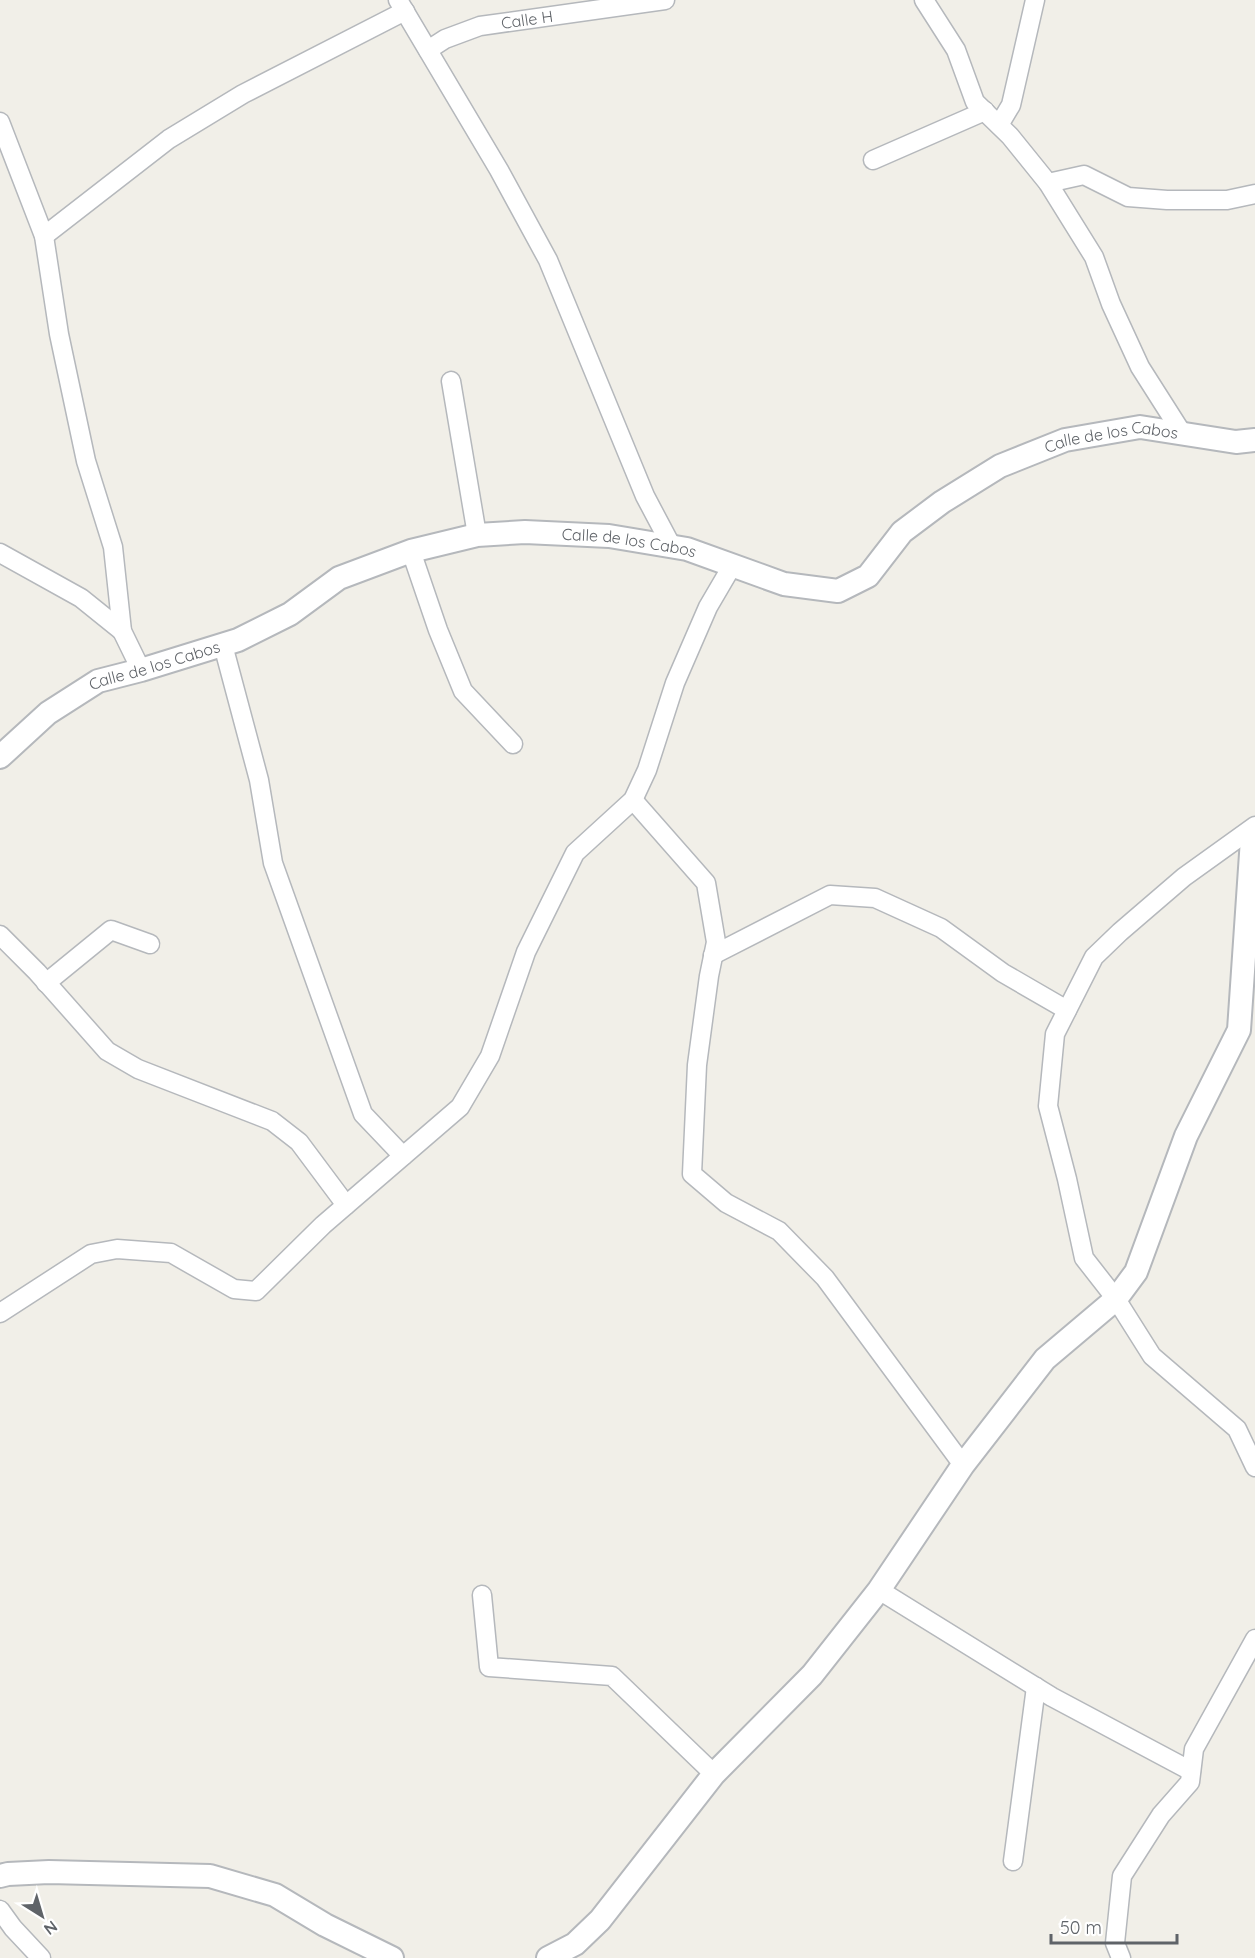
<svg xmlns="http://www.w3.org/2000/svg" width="1255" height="1958" viewBox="0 0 1255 1958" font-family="Quicksand,sans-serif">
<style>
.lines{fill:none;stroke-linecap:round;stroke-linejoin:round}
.minor-casing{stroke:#b5b8bc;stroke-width:21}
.tertiary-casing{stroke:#b5b8bc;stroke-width:26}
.minor{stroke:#fff;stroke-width:18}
.tertiary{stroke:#fff;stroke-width:22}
.labels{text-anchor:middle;stroke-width:4.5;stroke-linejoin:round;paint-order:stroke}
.street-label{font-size:16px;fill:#5f6368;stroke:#fff}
</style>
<rect width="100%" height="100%" fill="#f1efe8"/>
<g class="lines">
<g class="minor-casing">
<g id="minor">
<path d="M398,0L499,170L548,260L645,496L672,547"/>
<path d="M924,0L956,50L975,102L1010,136L1048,183L1094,257L1111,304L1140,367L1182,433"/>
<path id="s1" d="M428,50L445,39L480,26L665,0"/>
<path d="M0,122L44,236L59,334L86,461L113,547L122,631L141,670"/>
<path d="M999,125L1011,105L1035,0"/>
<path d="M873,160L985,111"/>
<path d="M1048,183L1084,175L1128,197L1167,200H1227L1255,194"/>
<path d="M44,236L169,139L243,94L405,11"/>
<path d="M451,381L477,535"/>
<path d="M411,551L438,630L463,691L513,744"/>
<path d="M0,553L81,598L122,631"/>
<path d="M223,645L259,780L273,863L363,1114L403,1156"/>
<path d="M633,800L706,883L716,942L709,976L697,1065L692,1174L726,1203L779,1231L825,1278L963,1465"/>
<path d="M1255,826L1184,877L1120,932L1094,957L1055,1034L1048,1106L1067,1179L1084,1258L1116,1299L1152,1356L1237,1429L1255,1467"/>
<path d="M0,935L37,972L107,1051L138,1069L272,1121L299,1142L346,1205"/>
<path d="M713,955L830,895L875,898L941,928L1003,973L1067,1010"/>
<path d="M46,983L111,930L150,944"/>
<path d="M0,1313L91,1254L117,1249L171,1253L234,1289L256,1291L323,1225L460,1107L490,1056L526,952L575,853L633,800L647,770L675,683L708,607L732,566"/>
<path d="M879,1590L1052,1697L1191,1771"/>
<path d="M482,1595L489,1667L612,1676L714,1774"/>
<path d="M1013,1861L1036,1687"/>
<path d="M0,1910L13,1928L41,1958"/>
<path d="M1121,1958L1115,1943L1122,1876L1161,1815L1190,1782L1194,1749L1255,1639"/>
</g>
</g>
<g class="tertiary-casing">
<g id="tertiary">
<path id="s2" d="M0,757L48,713L98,681L141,670L238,640L290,614L339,578L411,551L477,535L525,532L609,536L687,549L784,584L838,591L868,576L902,532L942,502L1000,466L1065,440L1140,427L1236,442L1255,440"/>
<path d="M0,1876L8,1874L49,1872L210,1876L275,1895L325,1925L392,1958"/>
<path d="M548,1958L575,1944L600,1920L714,1774L812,1675L879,1590L963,1465L1045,1359L1116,1299L1136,1272L1186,1136L1239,1030L1252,839L1255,832"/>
</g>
</g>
<use href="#minor" class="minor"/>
<use href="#tertiary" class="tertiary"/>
</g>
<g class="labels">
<g class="street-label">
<text dy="6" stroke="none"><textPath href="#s1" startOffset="105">Calle H</textPath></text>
<text dy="6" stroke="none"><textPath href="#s2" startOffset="1227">Calle de los Cabos</textPath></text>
<text dy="6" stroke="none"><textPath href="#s2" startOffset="687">Calle de los Cabos</textPath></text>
<text dy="6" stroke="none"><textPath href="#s2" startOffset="183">Calle de los Cabos</textPath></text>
</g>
</g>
<g transform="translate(42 1916) rotate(143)" stroke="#ffffff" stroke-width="4.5" paint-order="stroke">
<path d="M0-4.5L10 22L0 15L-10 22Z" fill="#5f6368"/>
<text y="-9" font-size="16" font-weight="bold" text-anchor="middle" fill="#5f6368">N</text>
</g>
<path d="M1051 1934v9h126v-9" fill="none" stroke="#5f6368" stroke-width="3"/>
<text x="1060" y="1934" font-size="18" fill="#5f6368" stroke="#ffffff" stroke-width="4.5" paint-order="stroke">50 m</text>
</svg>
